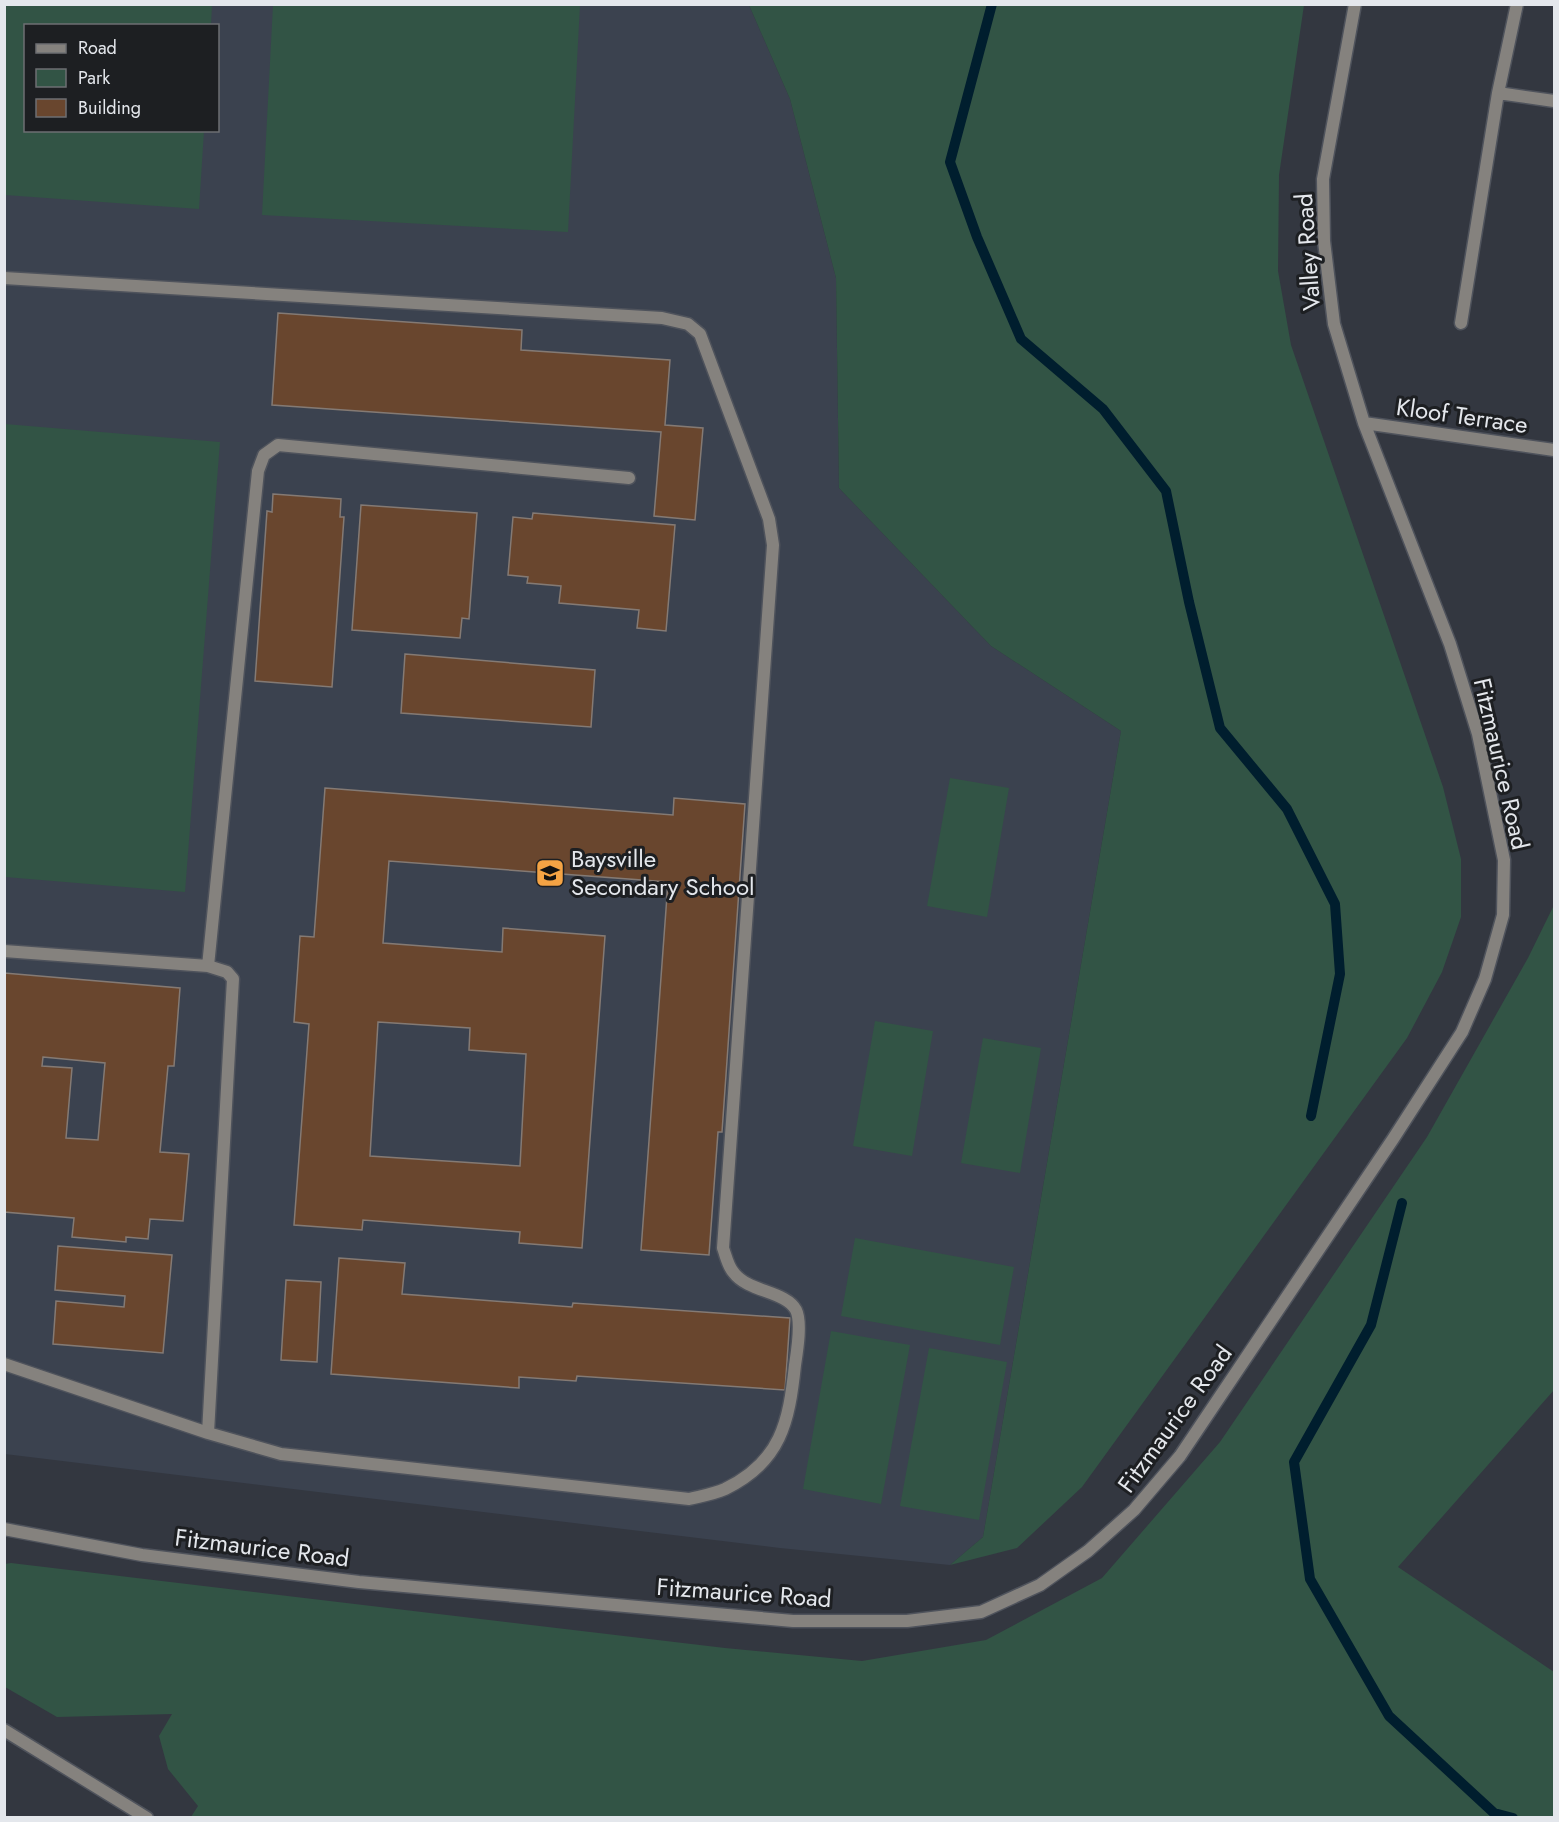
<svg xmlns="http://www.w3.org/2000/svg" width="1559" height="1822" viewBox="0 0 1559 1822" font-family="Jost,sans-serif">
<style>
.built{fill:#3b424f;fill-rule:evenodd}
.green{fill:#325445}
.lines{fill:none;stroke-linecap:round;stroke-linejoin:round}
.stream{stroke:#001e2e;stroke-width:10}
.building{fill:#69462e;stroke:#847a74;stroke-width:1.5;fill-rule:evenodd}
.service-casing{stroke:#4f535c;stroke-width:15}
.minor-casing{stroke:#4f535c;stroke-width:15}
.service{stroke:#85827e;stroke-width:12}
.minor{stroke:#85827e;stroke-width:12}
.labels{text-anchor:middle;stroke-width:6;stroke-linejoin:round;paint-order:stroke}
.street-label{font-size:24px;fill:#e4e7ec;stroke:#1d1f22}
.poi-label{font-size:24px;fill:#e4e7ec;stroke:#1d1f22;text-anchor:start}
</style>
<rect width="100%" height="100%" fill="#333740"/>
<path class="built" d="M5,5H749L790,99L836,278L839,488L991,646L1121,731L983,1537L950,1565L780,1548L5,1454ZM26,26H218V130H26Z"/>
<path class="green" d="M4,5H212L211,25L26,26V130L204,131L199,209L5,195Z
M273,5H580L568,232L262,215Z
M749,5H1304L1279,175L1278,271L1291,345L1443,787L1461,859V917L1442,972L1407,1038L1082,1487L1017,1548L950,1565L983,1537L1121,731L991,646L839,488L836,278L790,99Z
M5,424L220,442L185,892L5,877Z
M950,778L1009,788L987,917L927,906Z
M1554,905V1390L1398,1567L1554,1672V1817H191L198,1806L168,1769L159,1736L172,1714L57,1717L5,1687V1564L11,1563L725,1648L862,1661L986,1640L1102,1578L1220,1442L1427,1137L1528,958Z
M875,1021L933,1031L912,1156L853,1146Z
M983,1038L1041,1048L1020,1173L961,1163Z
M855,1238L1014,1267L1000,1345L841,1316Z
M831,1331L910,1345L881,1504L803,1489Z
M929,1348L1007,1362L979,1520L900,1506Z"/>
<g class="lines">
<path class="stream" d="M992,4L950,162L977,237L1021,339L1103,409L1166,491L1189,602L1220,728L1287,809L1335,904L1340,974L1311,1116
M1402,1203L1371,1325L1294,1462L1310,1579L1389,1716L1494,1813L1513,1818"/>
</g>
<path class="building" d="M278,313L522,330L521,350L670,360L665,425L703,428L695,520L654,516L661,432L272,405Z
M273,494L341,499L340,517H344L332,687L255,681L267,511L272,512Z
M361,505L477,513L469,619L462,618L460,638L352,630Z
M533,513L675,525L666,631L637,628L639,610L559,603L561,586L527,583L528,577L508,575L513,517L532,519Z
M405,654L595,670L591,727L401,713Z
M325,788L673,815L674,798L745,804L722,1132H718L709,1255L641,1250L668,882L389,861L383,943L502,952L503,928L605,936L582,1248L519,1243L520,1232L363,1220L362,1230L294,1225L309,1024L294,1022L300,936L314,937ZM378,1022L470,1028L469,1050L526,1054L520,1166L370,1156Z
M4,973L180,988L174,1066H168L160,1152L189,1154L183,1221L150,1219L148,1239L126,1237V1242L72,1237L74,1218L4,1212ZM43,1057L105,1063L98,1140L66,1138L72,1068L42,1066Z
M58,1246L172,1255L163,1353L53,1344L56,1301L124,1307L125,1296L55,1290Z
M339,1258L405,1263L402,1294L572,1307L573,1303L790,1318L785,1390L577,1376L576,1381L519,1377V1388L331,1374Z
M286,1280L321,1282L317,1362L281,1360Z"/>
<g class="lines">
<g class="service-casing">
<path id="service" d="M4,278L662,318L688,324L700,334L769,519L773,545L723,1248C726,1256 728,1267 734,1273C748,1292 786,1291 796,1310C802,1322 797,1352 795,1365C789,1422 781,1462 725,1489C714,1494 701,1496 689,1499L281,1454L208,1433L4,1364
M4,951L208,966L227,972L233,979L208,1433
M208,966L258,471L264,455L278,445L629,478"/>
</g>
<g class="minor-casing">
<path id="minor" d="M1517,4L1498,93L1554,101
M1461,323L1498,93
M1364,423L1554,450
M4,1529L142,1555L359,1582L793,1621H907L981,1612L1040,1585L1088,1551L1134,1510L1180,1456L1393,1139L1462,1032L1485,979L1503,915L1504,860L1478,734L1450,644L1364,423L1334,324L1324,241L1323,179L1355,4
M4,1730L147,1818"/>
</g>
<use href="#service" class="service"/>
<use href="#minor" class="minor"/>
</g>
<defs>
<g id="school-square" transform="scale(1.5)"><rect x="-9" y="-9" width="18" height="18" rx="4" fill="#f4a344" stroke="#1d1f22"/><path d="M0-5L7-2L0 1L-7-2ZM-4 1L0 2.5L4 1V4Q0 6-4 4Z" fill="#111"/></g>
</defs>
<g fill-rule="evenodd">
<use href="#school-square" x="550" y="873"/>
</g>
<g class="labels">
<g class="street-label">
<text transform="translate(1308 252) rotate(-94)" y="8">Valley Road</text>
<text transform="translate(1462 416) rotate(8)" y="8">Kloof Terrace</text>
<text transform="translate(1501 764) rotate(77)" y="8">Fitzmaurice Road</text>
<text transform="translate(1175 1419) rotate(-54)" y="8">Fitzmaurice Road</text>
<text transform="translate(262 1548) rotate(7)" y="8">Fitzmaurice Road</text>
<text transform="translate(744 1593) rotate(4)" y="8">Fitzmaurice Road</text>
</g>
<g class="poi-label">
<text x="571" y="867">Baysville<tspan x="571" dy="28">Secondary School</tspan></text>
</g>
</g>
<rect width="1559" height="1822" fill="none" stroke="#e4e7ec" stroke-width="12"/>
<rect x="24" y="24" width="195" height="108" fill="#1d1f22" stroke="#6d6f73" stroke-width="1.5"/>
<rect x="36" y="44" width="30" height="9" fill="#85827e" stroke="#6d6f73" stroke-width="1.5"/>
<text x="78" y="54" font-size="18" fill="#e4e7ec">Road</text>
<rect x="36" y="69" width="30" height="18" fill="#325445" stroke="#6d6f73" stroke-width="1.5"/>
<text x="78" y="84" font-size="18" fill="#e4e7ec">Park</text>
<rect x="36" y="99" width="30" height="18" fill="#69462e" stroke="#6d6f73" stroke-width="1.5"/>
<text x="78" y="114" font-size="18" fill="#e4e7ec">Building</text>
</svg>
